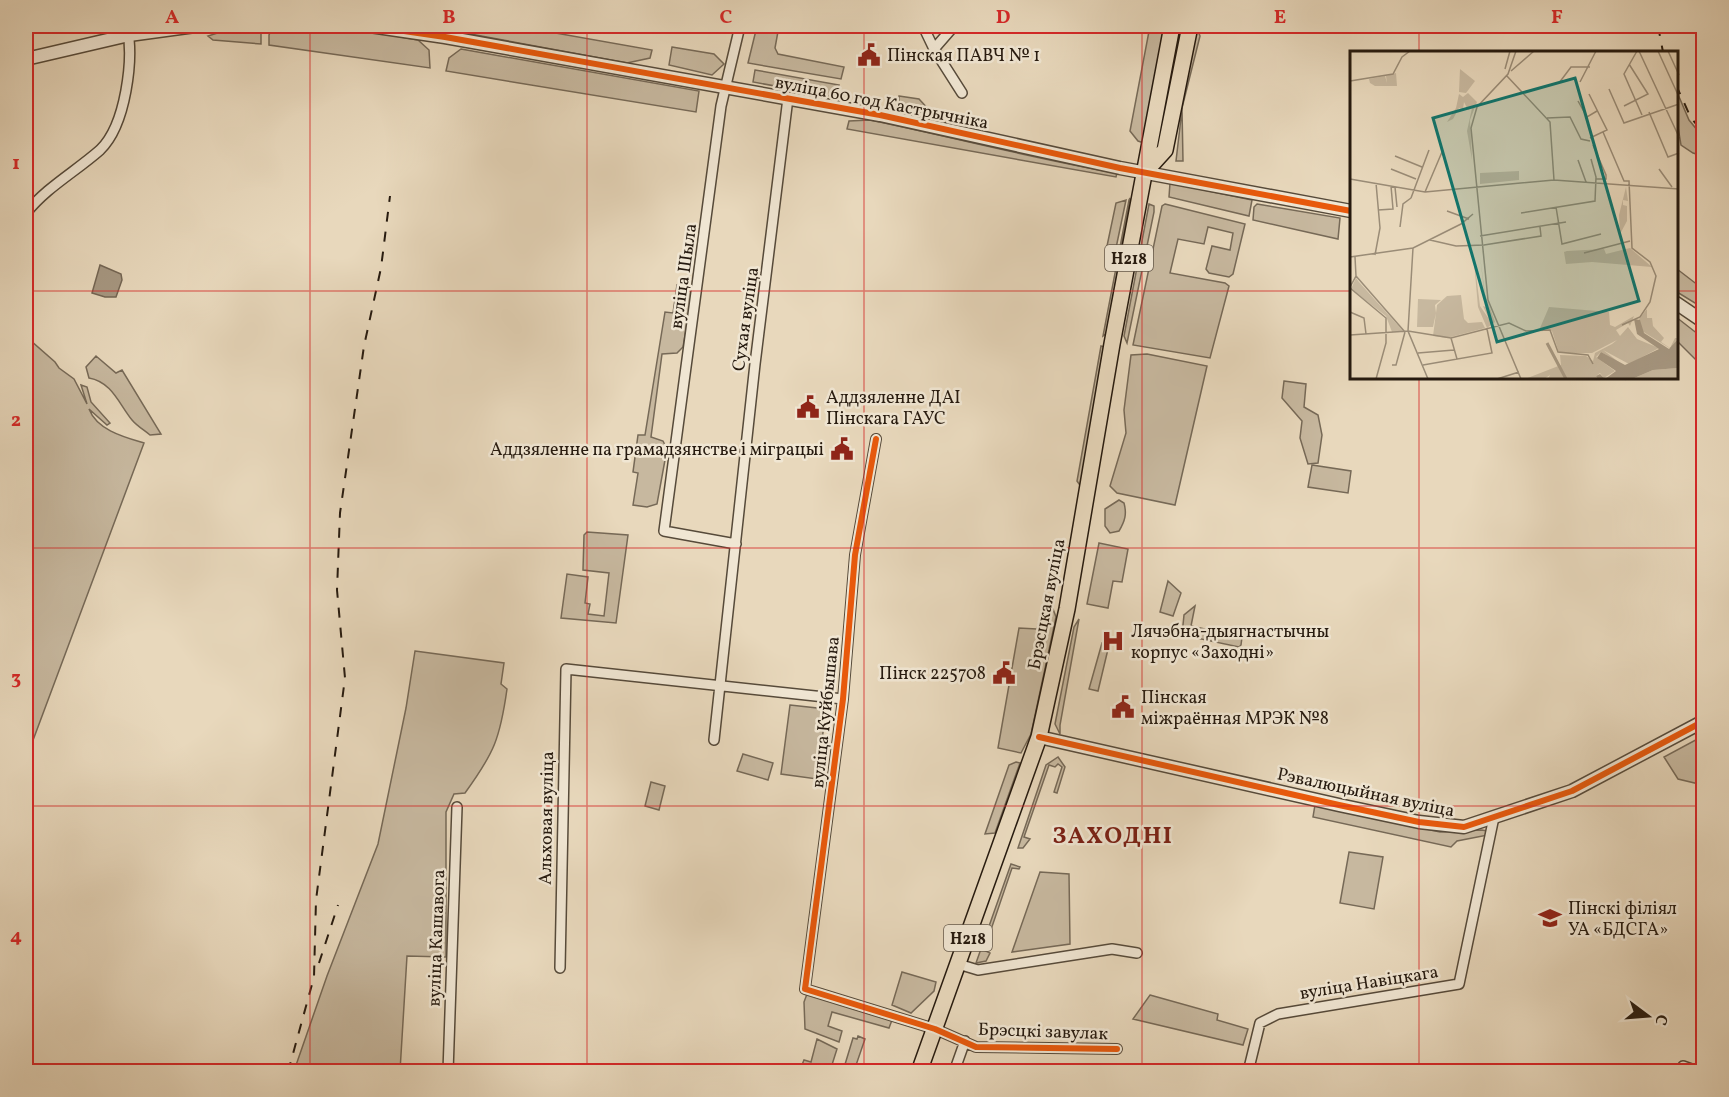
<svg xmlns="http://www.w3.org/2000/svg" width="1729" height="1097" viewBox="0 0 1729 1097" font-family="Vollkorn,serif">
<style>
.green{fill:#c7b89f;stroke:#766957;stroke-width:1.5}
.water{fill:#a69781;stroke:#736553;stroke-width:1.5}
.lines{fill:none;stroke-linecap:round;stroke-linejoin:round}
.minor-casing{stroke:#564a3a;stroke-width:12}
.tertiary-casing{stroke:#564a3a;stroke-width:15}
.primary-casing{stroke:#261a0f;stroke-width:18}
.minor{stroke:#f0e6d3;stroke-width:9}
.tertiary{stroke:#f0e6d3;stroke-width:12}
.primary{stroke:#e8d8bc;stroke-width:15}
.rail{stroke:#261a0f;stroke-width:2;stroke-dasharray:10 10;stroke-linecap:butt}
.cycleway-casing{stroke:#f0e6d3;stroke-width:10}
.cycleway{stroke:#e8590c;stroke-width:6}
.grid{fill:none;stroke:#d62828;stroke-width:1.5;stroke-opacity:0.55}
.labels{text-anchor:middle;stroke-width:5;stroke-linejoin:round;paint-order:stroke}
.shield{fill:#f0e6d3;stroke:#63574a;stroke-width:1.5}
.shield-label{font-size:16px;font-weight:bold;fill:#261a0f}
.poi-label{font-size:18px;fill:#261a0f;stroke:#f0e6d3;text-anchor:start}
.street-label{font-size:18px;fill:#261a0f;stroke:#f0e6d3}
.district-label{font-size:24px;font-weight:bold;letter-spacing:1.5px;fill:#7a1f14;stroke:#f0e6d3}
.inset-river{fill:none;stroke:#a69781;stroke-width:3}
.inset-road{fill:none;stroke:#9a8c77;stroke-width:1.5}
.view{fill:#0f766e;fill-opacity:0.15;stroke:#0f766e;stroke-width:3}
.inset-edge{fill:none;stroke:#261a0f;stroke-width:3}
.neatline{fill:none;stroke:#d62828;stroke-width:2}
.grid-label{font-size:20px;text-anchor:middle;font-weight:bold;fill:#d62828}
</style>
<rect width="100%" height="100%" fill="#e8d8bc"/>
<filter id="stains"><feTurbulence type="fractalNoise" baseFrequency=".00333" numOctaves="4"/><feColorMatrix values="0 0 0 0 .2 0 0 0 0 .09 0 0 0 0 .02 0 0 0 .5 -.17"/></filter>
<radialGradient id="worn" r=".72"><stop offset=".6" stop-color="#630" stop-opacity="0"/><stop offset="1" stop-color="#630" stop-opacity=".3"/></radialGradient>
<path class="green" d="M273,26L372,32L418,40L429,50L430,68L269,45V35Z
M427,26H516L652,50L650,58L627,63Z
M757,26H779L775,48L778,54L844,67L841,79L748,63Z
M1150,26H1165L1144,143L1138,141L1130,131Z
M255,27L261,32V44L213,40L208,36L230,29Z
M1197,28L1200,36L1182,108L1183,161H1176L1185,84Z
M672,47L714,54L724,64L712,75L669,65Z
M461,49L699,91L696,112L446,71L449,58Z
M755,70L839,85L834,95L830,96L753,82Z
M1677,92L1689,120L1703,137V156L1693,153L1681,145L1677,121Z
M899,96L919,99L931,112L949,117L902,109L899,103Z
M870,120C953,137 1034,159 1117,173L1116,177L847,129L849,121Z
M1170,183L1252,200L1249,216L1169,197Z
M1130,198L1107,333L1103,336L1129,200Z
M1126,200L1116,248L1107,246L1116,203Z
M1149,204L1154,206V212L1127,343L1124,336Z
M1165,204L1245,224L1233,274L1229,277L1209,273L1206,269L1212,246L1230,250L1233,233L1208,227L1204,244L1178,239L1170,273L1225,283L1229,286L1210,358L1133,345L1162,206Z
M1257,204L1340,218L1338,239L1253,220L1254,207Z
M1677,269L1703,289V308L1677,292Z
M677,285L693,287L683,347L677,353L662,354L651,437L663,441L667,449L657,504L647,507L633,505L638,473L633,472L638,435H645L665,312L673,313Z
M1676,317L1703,338V367L1677,341Z
M26,339L31,341L55,362L59,368L74,379L87,404L81,385L87,387L91,402L110,423L107,425L89,409C97,430 124,437 144,443L26,759Z
M1101,346L1105,347L1082,488L1077,481Z
M1147,354L1207,366L1175,505L1117,493L1110,486L1126,433L1124,410L1131,355Z
M96,356L116,373L122,370L161,434L150,435C144,430 137,426 132,420C119,404 112,382 89,378L86,367Z
M1284,381L1306,384L1304,407L1318,415L1322,435L1318,463L1308,464L1300,438L1302,421L1282,398Z
M1312,465L1351,471L1348,493L1308,487Z
M1119,500L1124,503C1127,514 1125,521 1119,531L1110,533L1105,526V509Z
M587,532L628,535L616,623L561,618L567,574L588,577L585,603L590,604L588,614L604,616L609,573L583,570L584,535Z
M1099,543L1128,549L1122,582L1113,581L1108,608L1087,604Z
M1168,581L1181,593L1173,616L1160,612Z
M1195,606L1191,626L1242,637L1241,645L1239,647L1182,635L1184,615Z
M1043,607L1053,609L1056,617L1031,734L1021,753L998,748L1019,628L1037,629Z
M1079,619L1060,725V734L1055,724L1074,627Z
M1102,643L1109,645L1098,691L1089,689Z
M415,651L504,663L501,684L507,689C500,739 494,753 465,793L454,794L446,812V957L407,956L400,1071H294L327,976L378,844L406,708Z
M790,705L826,709L817,779L781,774Z
M1703,736V785L1678,779L1664,757Z
M743,754L773,763L768,780L737,771Z
M1058,757L1065,767L1057,793L1054,792L1062,767L1058,764L1055,767L1049,765L1024,837L1030,839L1023,848H1018L1046,765Z
M1016,762L1020,763L995,833L985,834L1009,765Z
M651,782L665,786L659,810L645,806Z
M1315,805L1440,832L1482,830L1487,831L1488,835L1457,841L1451,847L1313,817Z
M1349,852L1383,857L1374,909L1340,903Z
M1011,864L1020,867L1019,869L1012,868L984,950L990,953L986,961L976,963Z
M1040,872L1069,874L1070,944L1012,952Z
M902,972L936,982L934,991L911,1013L892,1005Z
M807,994L892,1020L889,1028L832,1012L828,1026L842,1031L839,1042L805,1029L804,1002Z
M1150,995L1218,1014L1217,1020L1248,1029L1243,1045L1133,1019Z
M858,1036L865,1039L854,1071H843L853,1038L857,1039Z
M817,1039L837,1049L830,1071L802,1065L804,1060L811,1062Z"/>
<path class="water" d="M100,265L121,274L122,280L116,297H105L92,293Z"/>
<g class="lines">
<g class="minor-casing">
<path id="minor" d="M923,26L934,49L962,93
M934,49L954,26
M26,213C47,187 75,172 100,150C126,125 134,59 127,26
M876,439L855,555L843,699L805,989L935,1029L976,1047L1117,1049
M736,544L664,531L721,106L740,26
M714,740L755,364L788,98
M958,964L978,970L1112,949L1137,953
M560,968L566,669L843,699
M1683,1066L1697,1071L1704,1066
M448,1072L457,807
M954,1072L965,1041
M1248,1072L1260,1023L1278,1014L1459,984L1494,817"/>
</g>
<g class="tertiary-casing">
<path id="tertiary" d="M370,26L445,37L880,115L1120,168L1351,211
M26,59L129,35L195,26
M1676,303L1704,322
M1039,737L1339,805L1419,822L1464,827L1572,791L1704,721"/>
</g>
<g class="primary-casing">
<path id="primary" d="M1145,172L1165,150L1190,26
M919,1072L1039,737L1067,609L1112,344L1172,26"/>
</g>
<use href="#minor" class="minor"/>
<use href="#tertiary" class="tertiary"/>
<use href="#primary" class="primary"/>
<path class="rail" d="M1658,26L1663,52
M1676,85L1691,118L1704,133
M319,963L338,905
M288,1072L314,977L316,900L345,678L337,590L340,513L364,346L381,268L390,196"/>
<g class="cycleway-casing">
<path id="cycleway" d="M370,26L445,37L880,115L1120,168L1351,211
M876,439L855,555L843,699L805,989L935,1029L976,1047L1117,1049
M1039,737L1339,805L1419,822L1464,827L1572,791L1704,721"/>
</g>
<use href="#cycleway" class="cycleway"/>
</g>
<path class="grid" d="M310,26V1072M587,26V1072M864,26V1072M1142,26V1072M1419,26V52M26,291H1351M1676,291H1704M1419,378V1072M26,548H1704M26,806H1704"/>
<defs>
<g id="civic-bare" transform="scale(1.8)"><path d="M-.6-6.5H3V-4.5H.6V-3L4-1V1h2V6H-6V1h2V-1L-.6-3ZM-1.2 2.5V6h2.4V2.5Z" fill="#8f2418" stroke="#f0e6d3" stroke-width="2.5" paint-order="stroke"/></g>
<g id="hospital-bare" transform="scale(1.8)"><path d="M-5-5h3v3.5h4V-5h3V5h-3V1.5h-4V5h-3Z" fill="#8f2418" stroke="#f0e6d3" stroke-width="2.5" paint-order="stroke"/></g>
<g id="university-bare" transform="scale(1.8)"><path d="M0-5L7-2L0 1L-7-2ZM-4 1L0 2.5L4 1V4Q0 6-4 4Z" fill="#8f2418" stroke="#f0e6d3" stroke-width="2.5" paint-order="stroke"/></g>
</defs>
<g fill-rule="evenodd">
<use href="#civic-bare" x="869" y="55"/>
<use href="#civic-bare" x="808" y="407"/>
<use href="#civic-bare" x="842" y="449"/>
<use href="#hospital-bare" x="1113" y="641"/>
<use href="#civic-bare" x="1004" y="673"/>
<use href="#civic-bare" x="1123" y="707"/>
<use href="#university-bare" x="1550" y="918"/>
</g>
<g class="labels">
<g class="shield">
<rect x="1105" y="245" width="48" height="26" rx="4.5"/>
<rect x="944" y="925" width="48" height="26" rx="4.5"/>
</g>
<g class="shield-label">
<text x="1129" y="264">Н218</text>
<text x="968" y="944">Н218</text>
</g>
<g class="poi-label">
<text x="887" y="61">Пінская ПАВЧ № 1</text>
<text x="826" y="403">Аддзяленне ДАІ<tspan x="826" dy="21">Пінскага ГАУС</tspan></text>
<text x="824" y="455" text-anchor="end">Аддзяленне па грамадзянстве і міграцыі</text>
<text x="1131" y="637">Лячэбна-дыягнастычны<tspan x="1131" dy="21">корпус «Заходні»</tspan></text>
<text x="986" y="679" text-anchor="end">Пінск 225708</text>
<text x="1141" y="703">Пінская<tspan x="1141" dy="21">міжраённая МРЭК №8</tspan></text>
<text x="1568" y="914">Пінскі філіял<tspan x="1568" dy="21">УА «БДСГА»</tspan></text>
</g>
<g class="street-label">
<text transform="translate(882 102) rotate(11)" y="6">вуліца 60 год Кастрычніка</text>
<text transform="translate(683 276) rotate(-82)" y="6">вуліца Шыла</text>
<text transform="translate(745 319) rotate(-82)" y="6">Сухая вуліца</text>
<text transform="translate(1046 604) rotate(-79)" y="6">Брэсцкая вуліца</text>
<text transform="translate(825 712) rotate(-84)" y="6">вуліца Куйбышава</text>
<text transform="translate(1366 792) rotate(12)" y="6">Рэвалюцыйная вуліца</text>
<text transform="translate(546 818) rotate(-89)" y="6">Альховая вуліца</text>
<text transform="translate(436 938) rotate(-88)" y="6">вуліца Кашавога</text>
<text transform="translate(1369 982) rotate(-9)" y="6">вуліца Навіцкага</text>
<text transform="translate(1043 1031) rotate(2)" y="6">Брэсцкі завулак</text>
</g>
<g class="district-label">
<text x="1113" y="843">ЗАХОДНІ</text>
</g>
</g>
<g transform="translate(1350 51)">
<rect width="328" height="328" fill="#e8d8bc"/>
<path d="M110,18L125,30L116,42L109,41ZM46,22L47,35H25L20,32L19,28L35,25L37,32L36,25ZM118,42L127,51L120,69L122,109L117,80L122,57L118,59L114,51L113,58L109,57L103,68L97,71L106,57L109,43L113,46ZM169,120V129L130,133V122ZM276,136L278,150L273,149V154L277,155V170L270,183L269,164ZM280,197L302,216L242,211L216,213L214,201L217,200L254,198L256,203ZM123,199L130,255L139,268L133,255L136,256L130,205L135,243L145,271L137,277L128,256ZM6,227L9,231L53,280L42,281L36,265L1,238ZM111,244L114,268L118,272L132,271L135,277L97,287L83,285L86,262L83,276H67L68,248L91,249L85,254L86,262L87,254L97,245ZM199,256L259,261L260,274L265,276L284,265L280,275L278,272L266,279L270,285L278,276L287,288L309,297L279,313L253,299L270,312L251,301L246,306L265,320L254,327L250,322L246,325L248,328H198L200,324L194,328H175L211,314L210,304L236,305L243,310L245,302L262,293L267,289L242,302H209L202,280L190,277ZM297,258V267H302L303,275L314,287L311,291L320,297L325,287H328L321,298L292,280L289,268ZM328,317V328H282L303,319Z" fill="#c7b89f"/>
<path d="M284,268L290,269L294,282L319,298L328,288V317L303,319L282,328H248L246,325L250,323L255,328L266,320L247,307L251,301L275,314L309,298L287,283Z" fill="#a69781"/>
<path class="inset-river" d="M197,292L216,328M275,328L298,315L329,309"/>
<path class="inset-road" d="M166,0L158,23L127,56L121,77L138,249L171,328M287,0L274,23L292,64M289,0L329,86M308,0L329,46M318,0L329,24M155,18L160,0M161,20L184,0M156,24L200,71L204,129M0,30L43,23L52,6L60,0M230,31L246,0M209,32L221,16H240M259,38L274,72L329,53M239,43L257,79L240,87M228,50L237,66L247,60M274,55L298,43L279,13M299,61L318,106L329,102M197,67L220,66L231,88L240,90M253,81L274,130H279L282,197L300,211L306,225L300,251L290,266L272,274M243,94L256,124V128H246M45,105L72,116M228,109L236,131M41,118L66,128M309,118L322,136M0,128L75,141L204,129L329,138M45,136L47,156M75,141L92,101M61,147L79,99M206,156L212,193L251,183M28,159L43,158L41,135M97,160L119,168M171,162L245,150L246,126L241,108M50,176L53,153L61,147M130,185L216,171M80,189L106,195L134,194L191,185L190,176M234,202L280,190M25,204L30,177L26,132M0,206L63,197M6,225L55,281M0,236L6,225L5,206M0,237L36,267V292L26,328M0,261L14,267L16,283M0,284L58,280L101,287L159,272L176,280L200,279L208,301L238,304L243,313M101,287L107,308M68,302L104,299M42,314H46L55,281M73,314L142,302L137,278M78,328L58,280L63,197L111,173L123,163M147,328L169,321"/>
<path class="view" d="M225,27L289,250L147,291L83,67Z"/>
<rect width="328" height="328" class="inset-edge"/>
</g>
<rect width="1729" height="1097" fill="none" stroke="#e8d8bc" stroke-width="66"/>
<g transform="translate(1648 1016) rotate(106)" stroke="#f0e6d3" stroke-width="4.5" paint-order="stroke">
<path d="M0-4.5L10 22L0 15L-10 22Z" fill="#261a0f"/>
<text y="-9" font-size="16" font-weight="bold" text-anchor="middle" fill="#261a0f">С</text>
</g>
<rect x="33" y="33" width="1663" height="1031" class="neatline"/>
<g class="grid-label">
<text x="172" y="23">A</text>
<text x="449" y="23">B</text>
<text x="726" y="23">C</text>
<text x="1003" y="23">D</text>
<text x="1280" y="23">E</text>
<text x="1557" y="23">F</text>
<text x="16" y="169">1</text>
<text x="16" y="426">2</text>
<text x="16" y="684">3</text>
<text x="16" y="942">4</text>
</g>
<rect width="100%" height="100%" filter="url(#stains)"/>
<rect width="100%" height="100%" fill="url(#worn)"/>
</svg>
